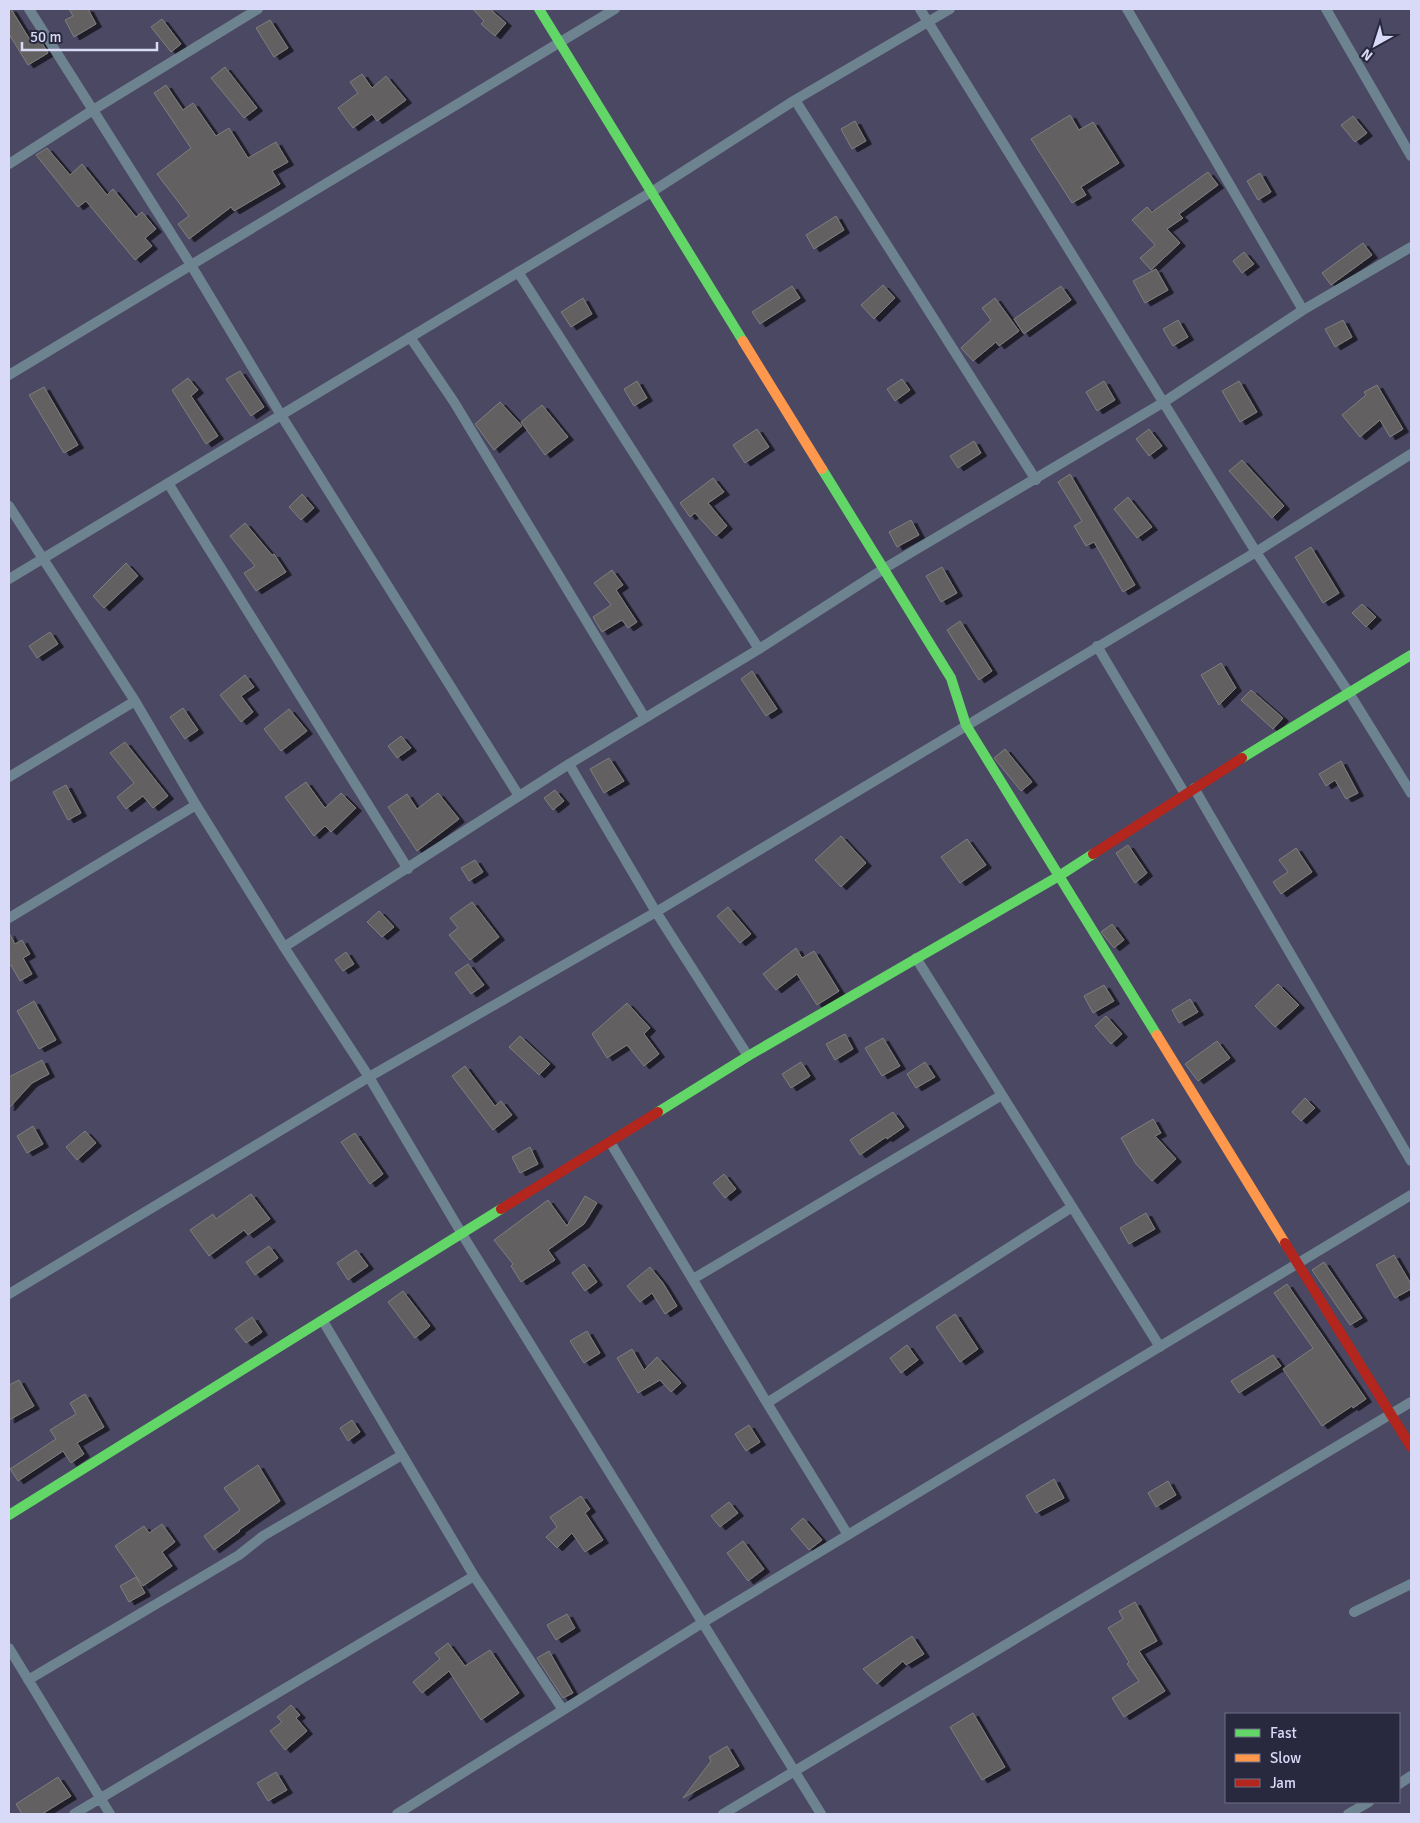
<svg xmlns="http://www.w3.org/2000/svg" width="1420" height="1823" viewBox="0 0 1420 1823" font-family="Signika,sans-serif">
<style>
.building{fill:#626060;stroke:#7f7d7d;filter:url(#shadow)}
.lines{fill:none;stroke-linecap:round;stroke-linejoin:round}
.street{stroke:#6d8390;stroke-width:10}
.fast{stroke:#63d668;stroke-width:10}
.slow{stroke:#ff974d;stroke-width:10}
.jam{stroke:#b3261e;stroke-width:10}
</style>
<defs>
<filter id="shadow"><feDropShadow dx="5.5" dy="3" stdDeviation="0" flood-color="#0009"/></filter>
</defs>
<rect width="100%" height="100%" fill="#4a4863"/>
<path class="building" d="M9,9H11L32,43L39,38L48,53L28,65L9,34Z
M69,9H88L96,24L74,37L65,20L73,16Z
M473,9H490L506,23L495,36L481,24L484,21Z
M162,19L181,44L171,52L151,27Z
M270,20L288,48L274,57L256,28Z
M225,67L257,108L244,118L211,78Z
M362,74L372,88L386,76L406,100L377,121L372,114L353,128L338,108L358,93L350,82Z
M166,85L183,110L193,103L216,136L229,128L248,158L276,142L288,162L272,171L280,184L234,211L231,207L189,239L178,224L189,216L157,174L191,148L154,93Z
M1070,115L1079,130L1093,122L1119,163L1081,187L1086,195L1072,203L1031,139Z
M1353,116L1367,133L1355,142L1341,125Z
M855,121L866,141L852,149L841,129Z
M47,148L70,175L82,164L107,195L113,189L136,217L142,212L156,229L145,238L152,246L135,260L86,201L78,207L36,155Z
M1208,172L1218,185L1179,214L1183,218L1167,229L1180,243L1151,270L1140,258L1155,245L1132,220L1147,207L1152,212Z
M1260,173L1271,192L1258,200L1247,181Z
M836,216L844,230L814,249L806,235Z
M1363,243L1372,255L1331,285L1322,273Z
M1244,252L1254,264L1242,273L1233,261Z
M1156,269L1168,290L1145,303L1133,281Z
M883,285L895,298L874,319L861,305Z
M792,286L800,298L760,324L752,312Z
M1061,286L1071,300L1024,334L1014,319Z
M583,298L592,314L571,327L561,312Z
M995,298L1019,331L999,346L996,342L973,361L961,348L991,320L982,308Z
M1178,320L1188,337L1173,346L1163,329Z
M1343,320L1352,337L1335,347L1325,329Z
M240,371L264,407L251,416L226,379Z
M188,378L198,390L191,396L218,436L206,444L172,390Z
M902,379L910,390L895,401L887,389Z
M637,381L647,398L634,406L624,389Z
M1104,381L1115,400L1097,411L1086,392Z
M1239,381L1257,412L1240,422L1222,391Z
M1377,385L1403,429L1390,437L1380,420L1360,437L1342,415L1366,395L1364,392Z
M44,387L78,445L64,453L29,395Z
M500,402L522,426L494,450L475,424Z
M542,405L568,437L545,455L521,422Z
M757,429L769,447L745,463L733,445Z
M1149,429L1162,446L1149,456L1136,439Z
M974,441L981,453L958,468L950,456Z
M1242,460L1284,506L1272,518L1229,471Z
M1070,474L1135,585L1123,592L1094,542L1086,546L1074,526L1082,521L1058,482Z
M713,478L724,492L708,503L727,526L716,536L695,513L690,517L680,503Z
M302,494L314,508L301,520L289,507Z
M1128,497L1152,527L1137,538L1114,509Z
M911,520L919,535L897,547L889,532Z
M245,523L272,555L274,554L286,572L256,591L244,573L255,566L230,536Z
M1311,547L1339,593L1323,603L1295,557Z
M126,563L138,576L104,608L93,596Z
M942,567L957,593L941,602L926,576Z
M612,570L623,585L616,590L637,622L628,628L622,620L602,632L593,617L611,605L594,583Z
M1362,604L1376,617L1366,627L1352,613Z
M960,621L992,671L979,680L947,630Z
M50,632L58,644L37,658L29,646Z
M1221,663L1236,688L1219,705L1201,675Z
M752,671L777,709L766,716L741,679Z
M245,675L254,687L241,696L253,712L241,722L220,695Z
M1251,690L1283,718L1273,729L1241,700Z
M183,708L198,730L185,739L170,717Z
M289,709L307,731L281,751L264,729Z
M401,736L411,748L397,758L388,746Z
M125,742L168,796L153,808L143,796L126,809L117,797L134,783L110,753Z
M1005,749L1032,782L1021,791L994,758Z
M609,758L624,781L604,793L590,769Z
M1341,761L1358,793L1346,799L1335,780L1326,786L1319,774Z
M306,782L325,808L341,793L356,808L331,832L325,826L314,836L285,797Z
M66,785L81,813L68,820L53,792Z
M555,790L564,801L553,810L544,798Z
M438,793L459,819L417,851L388,807L407,794L417,809Z
M841,836L866,863L841,887L815,860Z
M967,839L986,865L960,883L941,857Z
M1128,845L1147,873L1135,883L1116,853Z
M1296,848L1312,872L1281,894L1273,882L1288,872L1279,860Z
M475,860L483,872L469,881L461,868Z
M472,902L499,937L470,960L449,935L458,928L450,918Z
M728,907L751,934L740,943L717,916Z
M379,911L394,927L382,937L367,922Z
M1112,924L1124,940L1114,948L1101,932Z
M9,933L15,944L22,940L30,954L23,958L32,974L20,981L11,965L9,966Z
M796,948L802,958L814,951L839,991L817,1005L797,974L776,990L763,974Z
M346,952L354,964L343,971L335,960Z
M468,964L484,985L471,994L455,973Z
M1278,984L1299,1005L1275,1027L1255,1006Z
M1104,985L1114,1001L1093,1013L1084,996Z
M1190,999L1198,1012L1179,1023L1172,1010Z
M34,1001L56,1040L39,1049L17,1011Z
M627,1003L650,1028L644,1034L659,1054L644,1066L627,1045L607,1058L592,1034Z
M1106,1016L1122,1034L1111,1044L1095,1026Z
M845,1034L853,1049L835,1060L826,1044Z
M520,1036L550,1064L539,1075L509,1047Z
M883,1038L900,1066L882,1076L865,1048Z
M1217,1041L1230,1058L1198,1081L1185,1064Z
M42,1060L49,1074L32,1083L9,1108V1077Z
M801,1062L810,1076L791,1088L782,1074Z
M925,1062L935,1077L916,1088L907,1074Z
M465,1066L495,1106L501,1101L512,1115L493,1130L452,1076Z
M1305,1098L1315,1108L1301,1121L1292,1112Z
M893,1112L904,1127L887,1139L886,1137L860,1155L850,1140Z
M1153,1119L1161,1133L1155,1136L1176,1159L1152,1181L1136,1164L1121,1138Z
M33,1126L43,1144L27,1153L17,1136Z
M85,1131L96,1143L77,1160L66,1147Z
M355,1133L383,1174L370,1184L341,1142Z
M530,1147L538,1164L520,1173L512,1157Z
M724,1174L736,1189L725,1198L713,1183Z
M251,1194L270,1219L248,1235L244,1230L209,1256L190,1230L213,1214L216,1219Z
M585,1196L597,1203L584,1224L548,1250L555,1260L521,1282L511,1266L513,1264L494,1240L548,1200L567,1226Z
M1146,1213L1155,1229L1129,1244L1120,1228Z
M269,1246L278,1258L255,1275L246,1262Z
M356,1250L368,1266L348,1280L337,1263Z
M1394,1255L1411,1284V1289L1395,1298L1376,1265Z
M1324,1262L1362,1318L1350,1325L1312,1270Z
M584,1264L597,1282L585,1291L572,1273Z
M650,1267L663,1283L677,1306L665,1314L652,1293L640,1302L627,1286Z
M1287,1284L1366,1399L1353,1408L1352,1406L1322,1426L1283,1369L1313,1348L1274,1293Z
M403,1291L430,1326L415,1338L388,1302Z
M955,1314L978,1349L960,1362L936,1327Z
M252,1317L262,1332L246,1343L235,1329Z
M587,1331L600,1353L584,1363L570,1341Z
M907,1345L918,1360L901,1373L890,1358Z
M632,1349L644,1370L657,1357L681,1383L671,1392L660,1380L638,1393L617,1358Z
M1273,1355L1281,1366L1239,1393L1231,1381Z
M19,1380L34,1406L9,1420V1385Z
M85,1394L104,1427L77,1443L84,1454L71,1463L63,1451L18,1481L10,1469L56,1439L50,1430L76,1414L70,1403Z
M352,1420L360,1432L348,1441L340,1428Z
M749,1425L760,1442L746,1451L735,1434Z
M258,1465L280,1501L239,1530L240,1531L214,1550L204,1536L240,1510L224,1488Z
M1054,1479L1064,1498L1036,1513L1026,1496Z
M1168,1481L1176,1495L1156,1507L1148,1493Z
M581,1496L590,1509L585,1513L603,1540L585,1552L572,1533L557,1548L546,1537L557,1527L550,1517Z
M729,1502L738,1513L720,1527L711,1516Z
M803,1518L822,1540L809,1550L791,1529Z
M162,1524L175,1542L162,1552L172,1566L143,1586L115,1546L144,1526L149,1533Z
M743,1541L764,1569L748,1581L727,1553Z
M136,1577L145,1593L129,1602L120,1586Z
M1135,1602L1157,1641L1139,1651L1165,1691L1124,1717L1112,1698L1139,1681L1127,1664L1129,1662L1108,1628L1123,1619L1119,1611Z
M567,1614L575,1628L556,1640L547,1625Z
M912,1636L924,1654L906,1665L903,1661L877,1684L863,1669Z
M448,1643L465,1666L490,1650L519,1693L481,1720L449,1671L422,1693L413,1682L440,1659L435,1653Z
M549,1651L573,1693L563,1698L537,1658Z
M291,1705L300,1715L296,1718L307,1731L285,1750L270,1731L282,1722L277,1717Z
M973,1713L1005,1767L982,1780L950,1727Z
M727,1746L739,1766L683,1798L711,1761L709,1757Z
M276,1772L287,1790L268,1801L257,1783Z
M58,1777L71,1796L42,1814H22L16,1804Z"/>
<g class="lines">
<path class="street" d="M29,9L191,265L281,415L519,796
M920,9L1256,552L1349,693L1411,793
M1127,9L1303,310
M1326,9L1411,156
M795,100L1036,480
M9,164L93,110L258,9
M518,272L759,649
M410,337L454,402L645,718
M9,375L615,9
M168,483L408,869
M9,506L135,701L196,805L284,947L369,1077L462,1234L821,1814
M9,579L653,191L795,100L950,9
M1097,646L1185,794
M569,764L656,912L748,1056
M9,777L135,701
M1194,788L1411,1161
M9,918L196,805
M284,947L569,764L759,649L885,568L1164,402L1303,310L1411,247
M916,958L1160,1347
M610,1142L767,1403L848,1535
M693,1279L1002,1095
M9,1294L369,1077L656,912L1256,552L1411,454
M323,1321L474,1576L563,1710
M767,1403L1072,1207
M1354,1612L1411,1584
M9,1648L110,1814
M28,1680L239,1555L263,1536L402,1455
M1399,1784L1411,1776
M74,1814L474,1576
M397,1814L702,1623L1411,1195
M723,1814L1411,1402
M1348,1814L1369,1802"/>
<path class="fast" d="M539,9L743,341
M822,469L951,678L966,725L1157,1035
M1242,758L1411,655
M658,1112L748,1056L1059,876L1093,854
M9,1515L501,1209"/>
<path class="slow" d="M743,341L822,469
M1157,1035L1285,1243"/>
<path class="jam" d="M1093,854L1242,758
M501,1209L658,1112
M1285,1243L1411,1447"/>
</g>
<rect width="1420" height="1823" fill="none" stroke="#d9d9f8" stroke-width="20"/>
<rect x="1225" y="1713" width="175" height="90" fill="#28283e" stroke="#6f6f88"/>
<rect x="1235" y="1729" width="25" height="8" fill="#63d668" stroke="#6f6f88"/>
<text x="1270" y="1738" font-size="15" fill="#d9d9f8">Fast</text>
<rect x="1235" y="1754" width="25" height="8" fill="#ff974d" stroke="#6f6f88"/>
<text x="1270" y="1763" font-size="15" fill="#d9d9f8">Slow</text>
<rect x="1235" y="1779" width="25" height="8" fill="#b3261e" stroke="#6f6f88"/>
<text x="1270" y="1788" font-size="15" fill="#d9d9f8">Jam</text>
<g transform="translate(1375 45) rotate(219)" stroke="#28283e" stroke-width="4" paint-order="stroke">
<path d="M0-4L9 19L0 12L-9 19Z" fill="#d9d9f8"/>
<text y="-8" font-size="14" font-weight="bold" text-anchor="middle" fill="#d9d9f8">N</text>
</g>
<path d="M22 42v8h135v-8" fill="none" stroke="#d9d9f8" stroke-width="2.5"/>
<text x="30" y="42" font-size="15" fill="#d9d9f8" stroke="#28283e" stroke-width="4" paint-order="stroke">50 m</text>
</svg>
